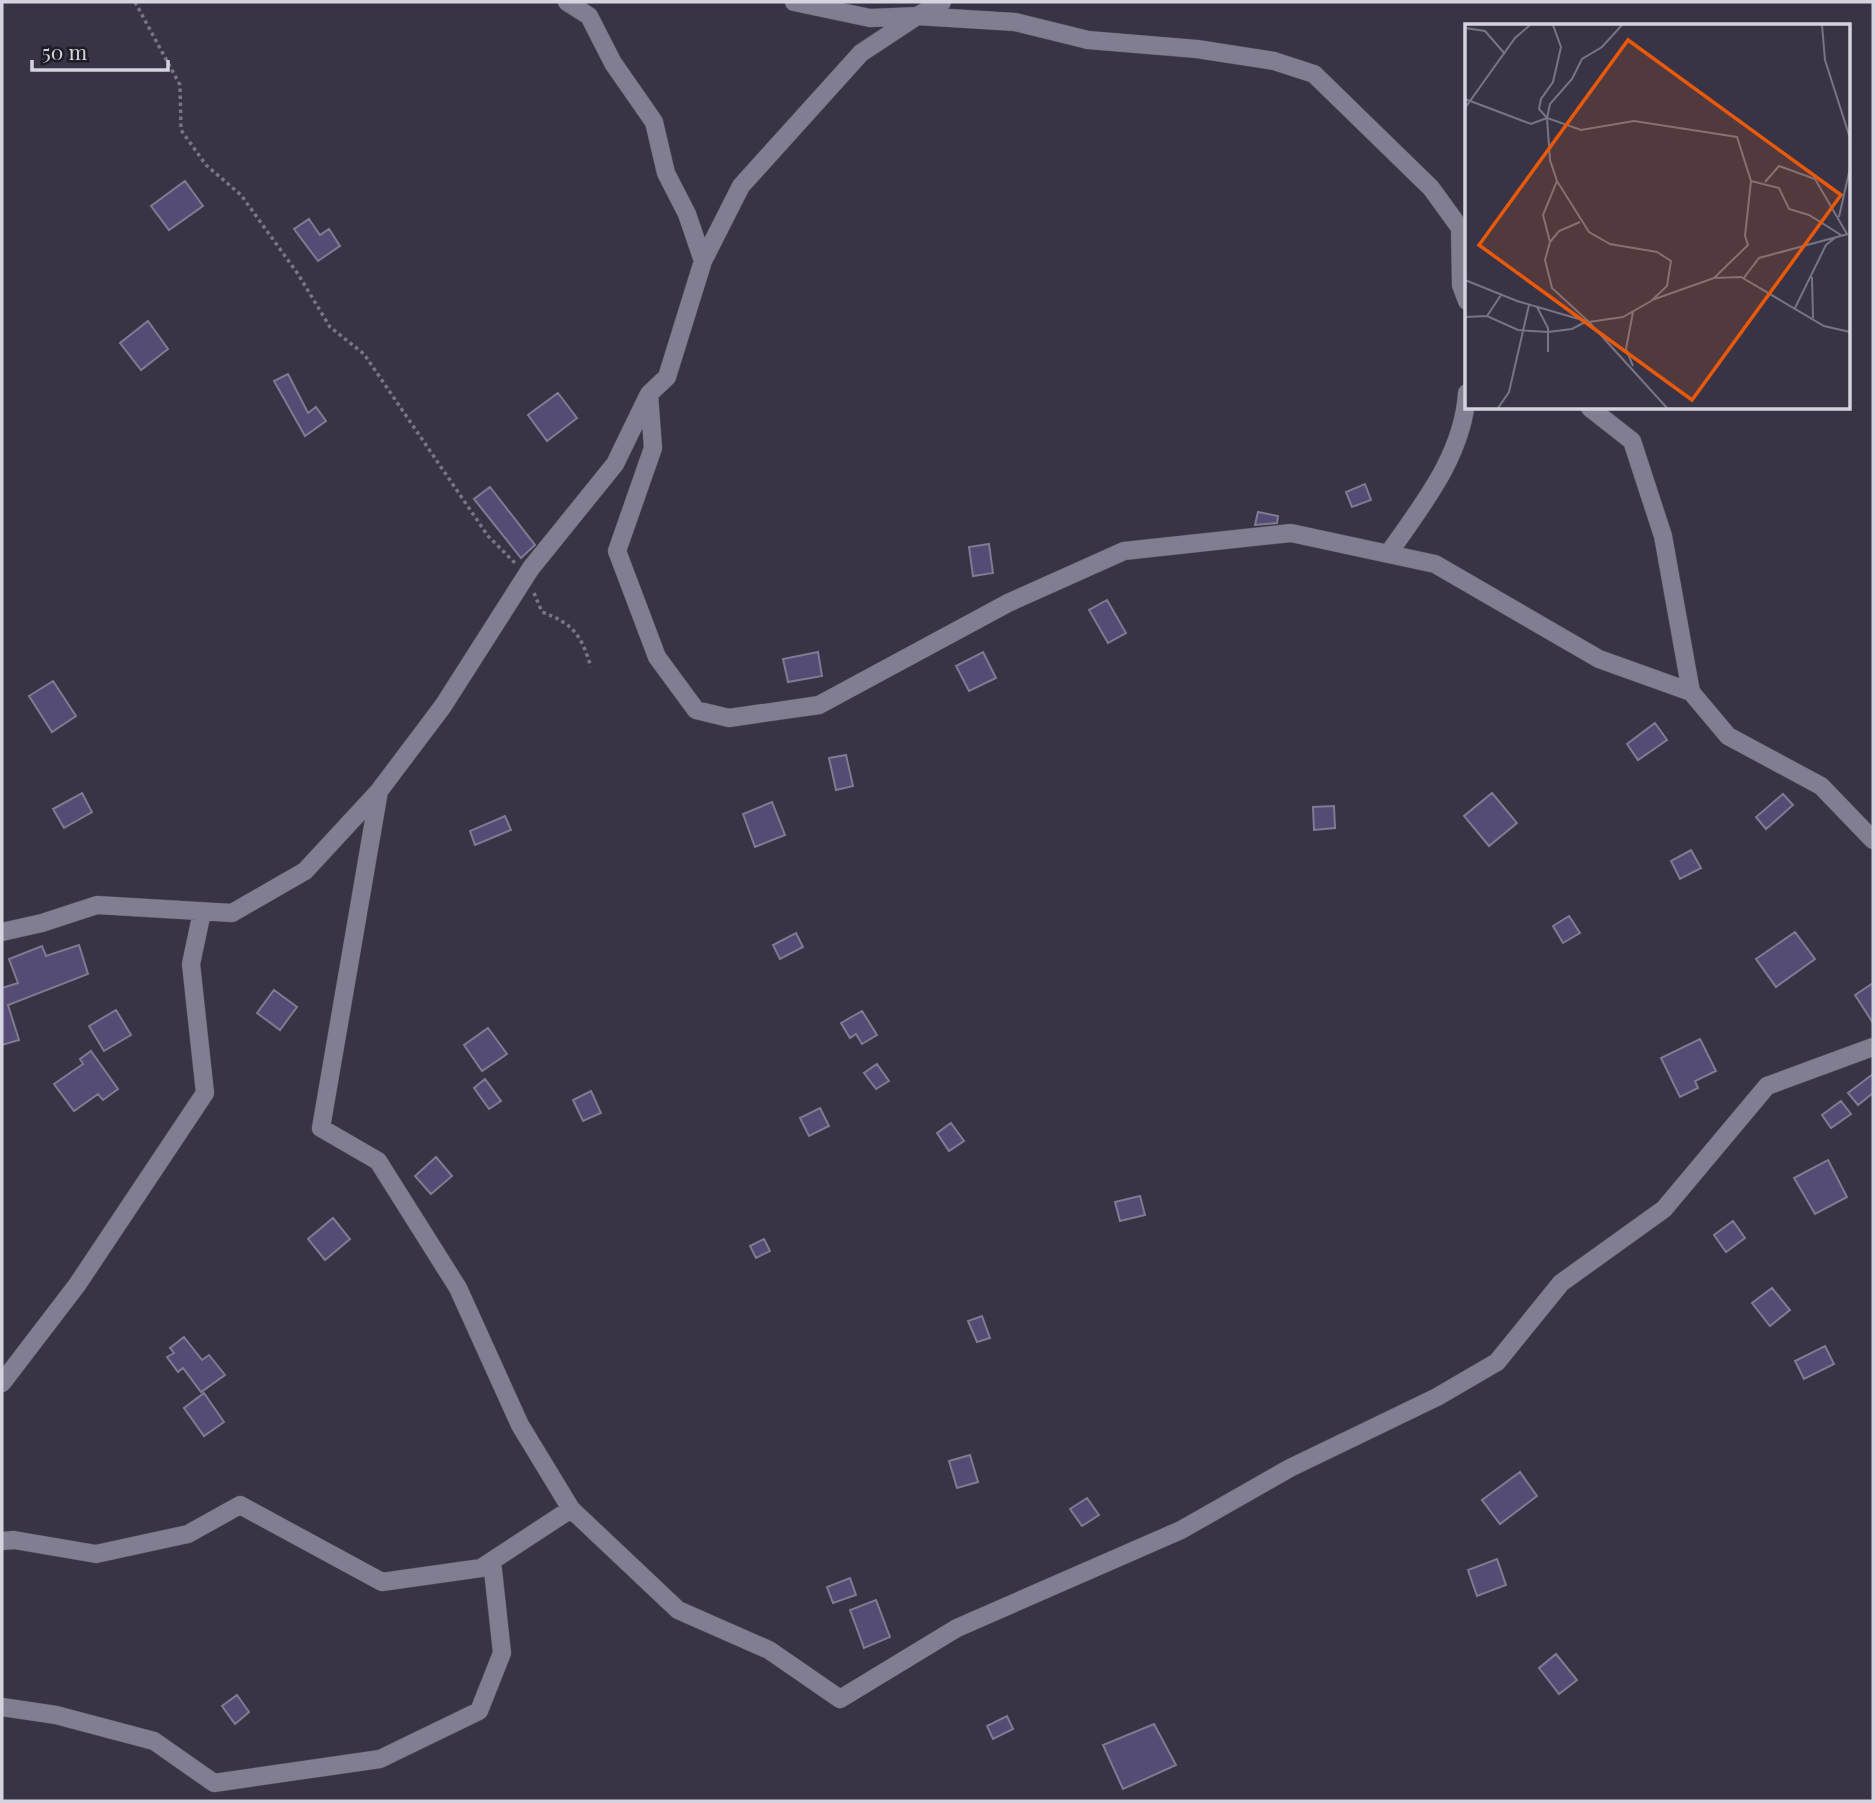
<svg xmlns="http://www.w3.org/2000/svg" width="1875" height="1803" viewBox="0 0 1875 1803" font-family="'Playfair Display',serif">
<style>
.building{fill:#554b75;stroke:#7f7b90;stroke-width:2}
.lines{fill:none;stroke-linecap:round;stroke-linejoin:round}
.minor-casing{stroke:#545162;stroke-width:19}
.path{stroke:#787585;stroke-width:3.5;stroke-dasharray:3.5 3.5;stroke-linecap:butt}
.minor{stroke:#827e92;stroke-width:18}
.inset-road{fill:none;stroke:#777483;stroke-width:2}
.view{fill:#e8590c;fill-opacity:0.15;stroke:#e8590c;stroke-width:3.5}
.inset-edge{fill:none;stroke:#d5d3df;stroke-width:3.5}
</style>
<rect width="100%" height="100%" fill="#383446"/>
<path class="building" d="M185,181L203,206L169,230L151,206Z
M309,219L320,235L329,229L340,246L318,261L294,229Z
M148,321L168,349L141,370L120,343Z
M288,374L308,413L316,407L326,421L305,436L274,381Z
M558,393L577,418L547,441L528,415Z
M1365,484L1371,500L1352,507L1346,492Z
M490,487L535,545L521,558L474,499Z
M1258,512L1278,516L1277,523L1255,525Z
M989,544L993,573L973,576L969,547Z
M1107,600L1126,633L1108,643L1089,610Z
M818,652L822,676L788,682L783,659Z
M983,652L996,678L969,691L956,666Z
M53,681L76,716L52,732L29,696Z
M1655,723L1667,740L1638,760L1627,744Z
M846,755L853,786L836,790L829,758Z
M82,793L92,812L64,828L53,809Z
M1492,793L1517,823L1489,846L1464,816Z
M1783,794L1793,805L1766,829L1756,817Z
M772,802L785,835L755,847L743,814Z
M1334,806L1335,828L1314,830L1313,807Z
M505,816L511,830L475,845L470,831Z
M1691,850L1701,868L1680,879L1671,861Z
M1569,916L1580,933L1563,943L1553,926Z
M1795,932L1815,959L1776,987L1756,959Z
M796,933L803,947L780,959L773,945Z
M79,945L88,974L8,1005L19,1040L2,1045V988L18,983L9,959L42,946L46,956Z
M1873,983V1023L1855,995Z
M274,990L297,1007L280,1030L257,1013Z
M116,1010L131,1035L104,1051L89,1026Z
M862,1011L877,1035L862,1044L856,1034L850,1038L841,1023Z
M488,1028L507,1054L482,1071L464,1045Z
M1700,1039L1716,1071L1695,1081L1698,1088L1680,1097L1661,1058Z
M91,1051L118,1089L103,1100L98,1094L74,1111L54,1084L83,1064L80,1059Z
M877,1064L889,1081L876,1089L864,1073Z
M1873,1074V1093L1858,1105L1848,1093Z
M485,1079L501,1101L489,1109L474,1088Z
M591,1091L601,1113L583,1121L573,1100Z
M1841,1101L1851,1114L1831,1128L1822,1115Z
M820,1108L829,1126L809,1136L800,1118Z
M951,1123L964,1141L949,1151L937,1133Z
M436,1157L452,1176L431,1194L415,1176Z
M1828,1160L1847,1197L1815,1214L1794,1178Z
M1140,1196L1145,1215L1120,1221L1115,1202Z
M333,1218L350,1239L325,1260L308,1239Z
M1733,1221L1745,1238L1726,1252L1714,1235Z
M764,1239L770,1251L756,1258L750,1246Z
M1772,1288L1790,1310L1770,1326L1752,1303Z
M982,1316L990,1338L977,1342L968,1321Z
M184,1337L202,1360L209,1355L225,1375L201,1392L183,1368L178,1372L167,1357L174,1353L170,1348Z
M1825,1346L1834,1364L1804,1379L1795,1361Z
M204,1393L224,1422L204,1436L184,1408Z
M970,1455L978,1482L957,1488L949,1461Z
M1520,1472L1537,1496L1500,1524L1482,1500Z
M1087,1498L1099,1515L1082,1526L1070,1509Z
M1497,1559L1506,1585L1477,1596L1468,1570Z
M850,1578L856,1595L833,1603L827,1587Z
M876,1600L890,1637L864,1648L850,1610Z
M1556,1654L1577,1680L1559,1694L1539,1668Z
M237,1695L249,1712L235,1724L222,1706Z
M1007,1716L1013,1729L993,1739L987,1726Z
M1154,1724L1176,1765L1123,1789L1103,1745Z"/>
<g class="lines">
<g class="minor-casing">
<path id="minor" d="M567,2L589,16L613,63L654,122L666,173L687,214L703,261
M794,2L870,18L917,16L942,2
M1467,301L1461,285L1460,228L1431,188L1314,74L1274,61L1197,49L1088,40L1015,22L917,16L861,53L741,186L703,261L667,377L649,394L653,448L617,551L657,657L696,710L729,718L819,705L1008,603L1124,551L1291,533L1435,564L1599,659L1691,692
M1590,408L1632,441L1663,536L1691,692L1728,736L1821,786L1873,840
M1388,554C1423,504 1463,455 1467,393
M379,791L321,1128L378,1161L458,1288L520,1425L571,1509L678,1610L769,1650L840,1699L957,1628L1181,1530L1290,1468L1437,1397L1497,1362L1561,1283L1664,1209L1767,1086L1873,1047
M2,932L42,923L97,905L232,913L305,871L379,791L443,706L531,568L615,464L648,396
M2,1383L77,1285L205,1093L191,964L202,912H211
M2,1541L14,1540L96,1554L188,1534L240,1505L382,1582L481,1568L571,1509
M2,1707L56,1715L154,1741L214,1783L380,1759L479,1711L502,1653L492,1561"/>
</g>
<path class="path" d="M135,2L180,85L181,130L206,165L241,195L298,274L330,327L364,354L488,536L515,563
M534,593L542,612C574,624 581,635 591,667"/>
<use href="#minor" class="minor"/>
</g>
<g transform="translate(1465 24)">
<rect width="385" height="385" fill="#383446"/>
<path class="inset-road" d="M88,1L96,23L88,58L76,75L74,85L82,94L116,106L169,97L272,113L286,157L280,212L283,221L249,254M357,1L360,36L385,114M0,4L20,7L40,30M0,75L66,100L82,94L85,136L92,157L78,191L85,218L80,236L87,264L124,298L158,293L186,277L202,262L206,237L192,228L145,220L124,208L92,157M0,84L50,14L65,1M82,94L85,80L107,55L117,35L137,23L157,1M286,157L314,164L324,185L344,191L376,211M300,158L314,142L350,155L382,210M374,193L385,144M85,218L94,207L115,198M347,253L348,294M278,255L294,234L383,210M0,256L52,277L124,298L202,384M187,276L249,254L276,253L359,302L385,308M72,283L83,304V328M330,284L361,221L371,213M22,292L36,271M0,293L22,292L53,306L83,308L107,305L120,298M168,342L161,325L168,288M33,384L44,368L64,281"/>
<path class="view" d="M163,16L376,171L227,376L14,221Z"/>
<rect width="385" height="385" class="inset-edge"/>
</g>
<rect width="1875" height="1803" fill="none" stroke="#d5d3df" stroke-width="7"/>
<path d="M32 60v10h136v-10" fill="none" stroke="#d5d3df" stroke-width="3.5"/>
<text x="42" y="60" font-size="21" fill="#d5d3df" stroke="#1f1d25" stroke-width="5" paint-order="stroke">50 m</text>
</svg>
